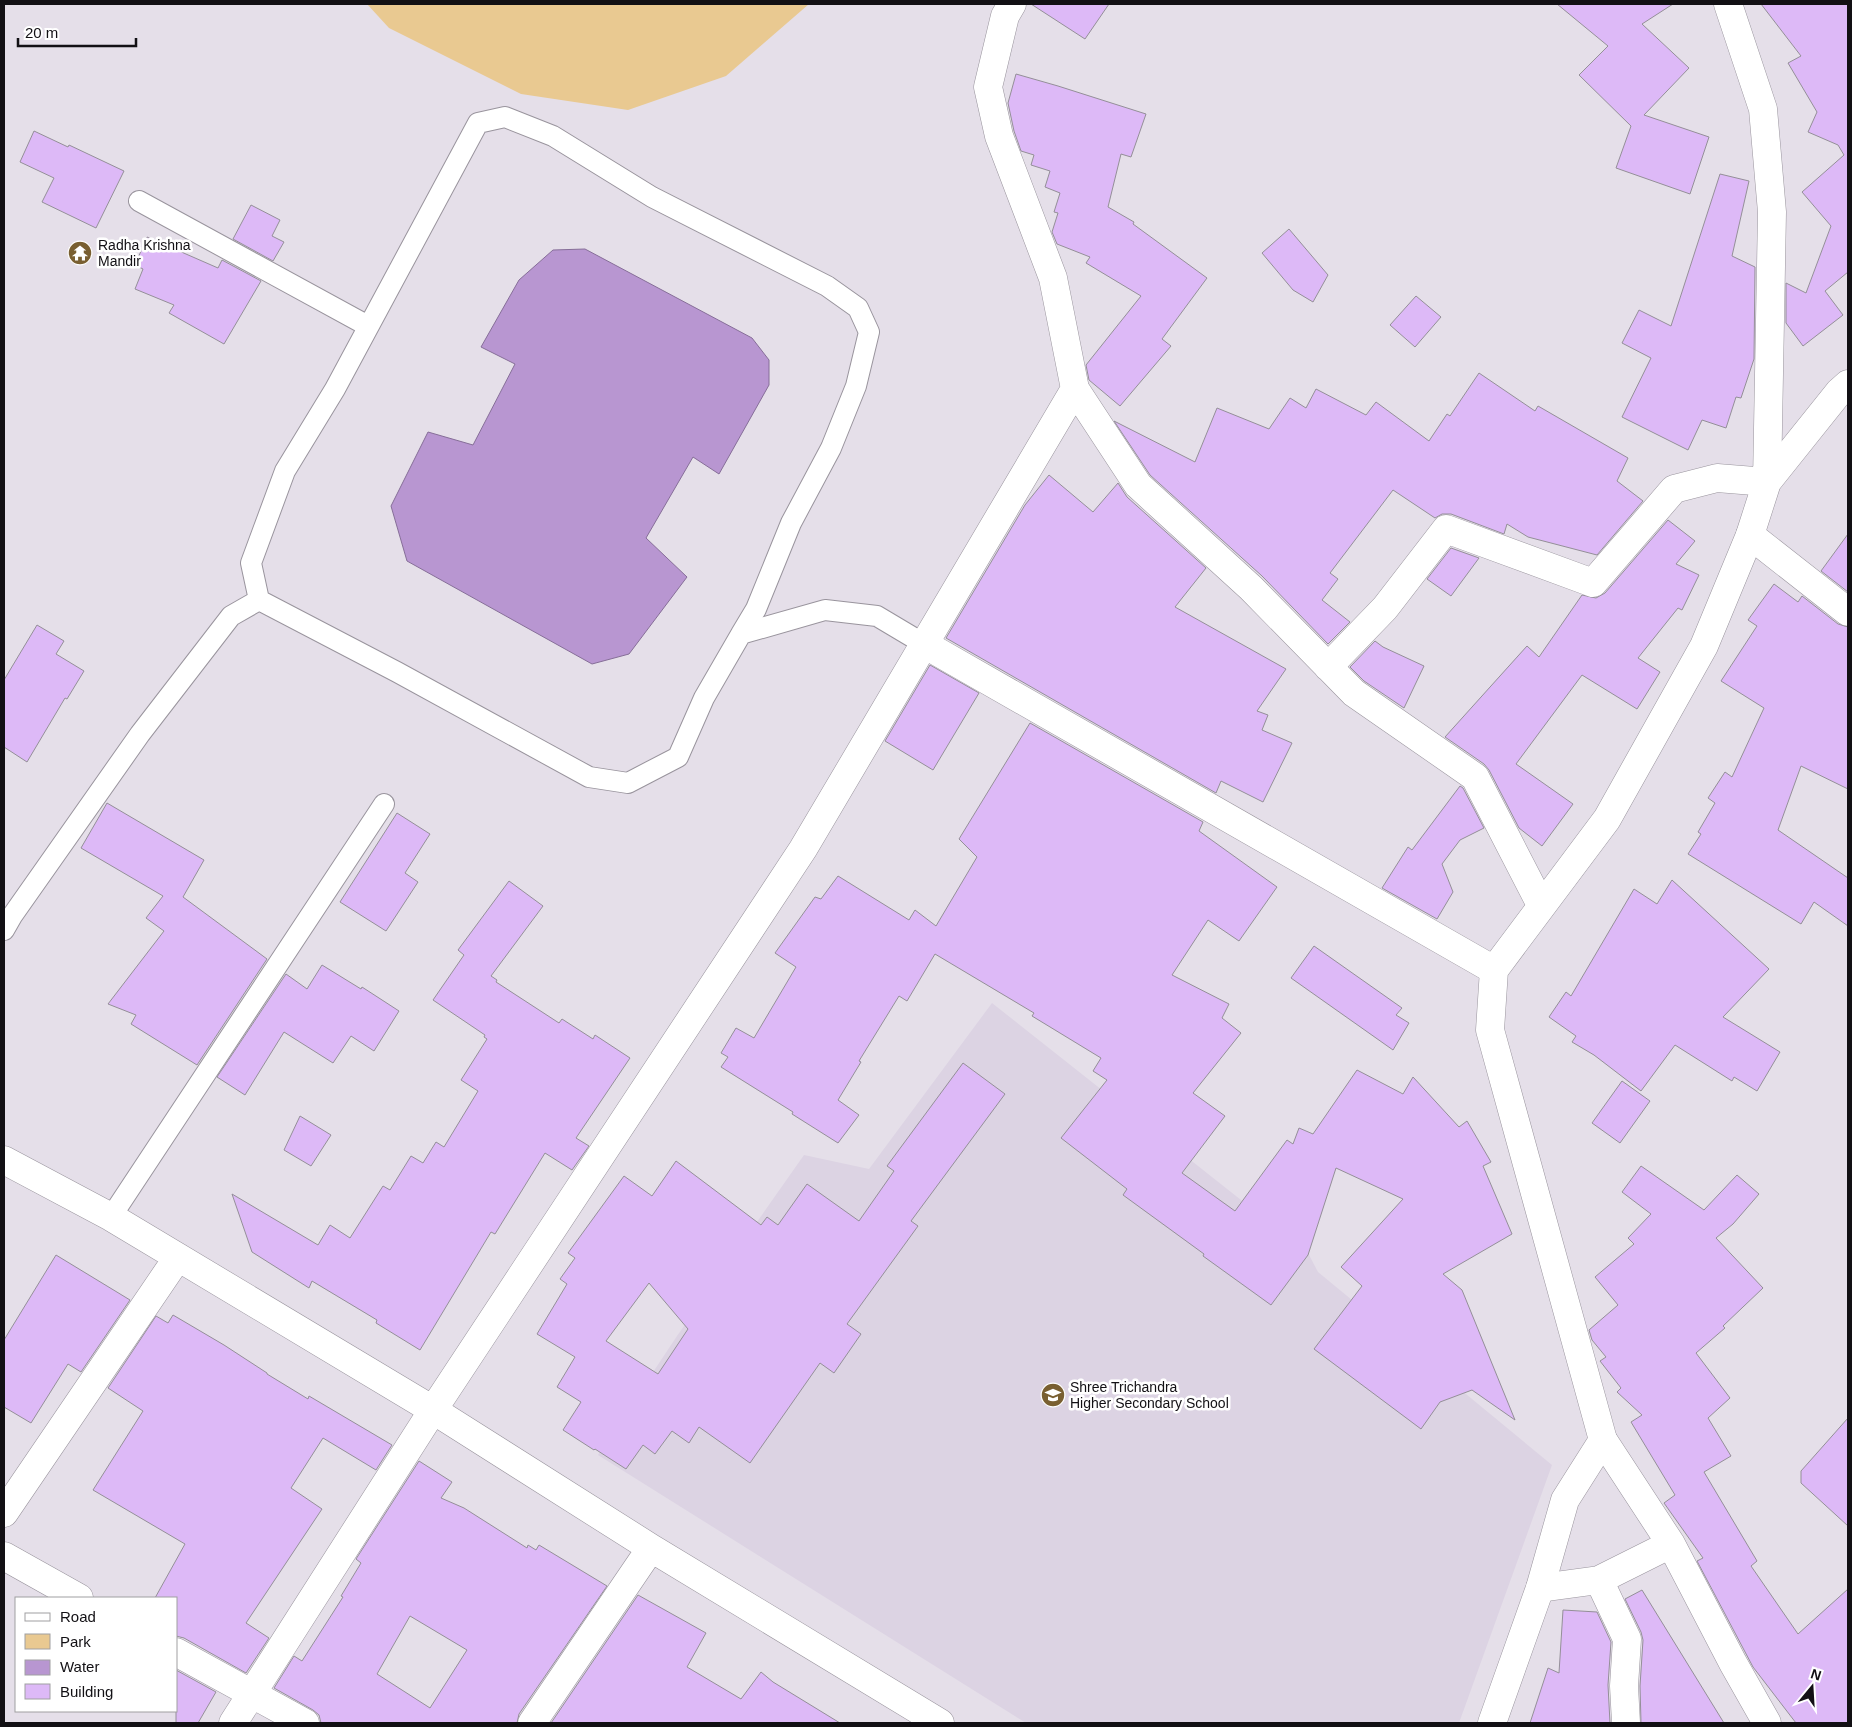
<svg xmlns="http://www.w3.org/2000/svg" width="1852" height="1727" viewBox="0 0 1852 1727" font-family="Arial,sans-serif">
<style>
.built{fill:#dcd3e3}
.green{fill:#e9c991}
.water{fill:#b896d1;stroke:#866e98}
.building{fill:#ddb9f7;stroke:#948f98;fill-rule:evenodd}
.lines{fill:none;stroke-linecap:round;stroke-linejoin:round}
.service-casing{stroke:#99949d;stroke-width:22}
.minor-casing{stroke:#99949d;stroke-width:29}
.secondary-casing{stroke:#99949d;stroke-width:29}
.service{stroke:#fff;stroke-width:20}
.minor{stroke:#fff;stroke-width:28}
.secondary{stroke:#fff;stroke-width:28}
.labels{text-anchor:middle;stroke-width:5;stroke-linejoin:round;paint-order:stroke}
.poi-label{font-size:14px;fill:#121014;stroke:#fff;text-anchor:start}
</style>
<rect width="100%" height="100%" fill="#e5dfe9"/>
<path class="built" d="M992,1003L1308,1253L1318,1272L1552,1465L1459,1723H1026L598,1455L677,1336L804,1155L869,1169Z"/>
<path class="green" d="M367,4H809L726,76L628,110L521,94L389,28Z"/>
<path class="water" d="M585,249L752,338L769,360V385L719,474L693,457L646,538L687,577L629,654L592,664L407,561L391,506L428,432L473,445L515,364L481,347L519,280L553,250Z"/>
<path class="building" d="M1031,4H1109L1085,39Z
M1557,4H1673L1642,24L1689,68L1644,115L1709,137L1690,194L1616,168L1631,126L1579,75L1608,46Z
M1761,4H1848V272L1825,291L1843,315L1803,346L1786,323V283L1806,293L1831,226L1802,192L1844,155L1838,145L1808,132L1817,112L1788,63L1801,56Z
M1016,74L1058,86L1146,114L1131,157L1121,154L1108,207L1134,222L1133,224L1207,278L1162,339L1171,346L1120,406L1089,380L1086,365L1141,296L1086,263L1090,257L1057,244L1052,232L1058,213L1054,212L1060,193L1045,187L1050,171L1031,165L1034,155L1021,151L1014,131L1008,103Z
M34,131L68,147L69,145L124,171L96,228L42,202L54,178L20,162Z
M1720,174L1749,181L1732,256L1755,267L1754,359L1741,398L1736,397L1726,428L1702,420L1688,450L1622,417L1651,358L1622,343L1639,310L1671,326Z
M251,205L280,220L272,236L284,242L273,261L233,239Z
M1289,229L1328,275L1313,302L1293,290L1262,253Z
M147,237L218,268L222,260L261,281L224,344L169,313L174,305L135,289L143,269L135,265Z
M1416,296L1441,317L1415,347L1390,325Z
M1479,373L1535,411L1538,406L1628,458L1617,481L1643,501L1597,555L1528,537L1507,524L1504,534L1451,514H1442L1435,518L1393,490L1330,573L1338,579L1322,600L1350,622L1328,644L1262,576L1150,475L1114,421L1195,462L1217,408L1269,429L1290,398L1306,408L1316,389L1366,415L1376,402L1429,441L1447,414L1450,416Z
M1049,475L1093,512L1118,483L1127,497L1206,568L1175,607L1286,669L1257,711L1268,715L1262,730L1292,743L1263,802L1221,781L1216,793L946,638L1025,505Z
M1668,520L1695,541L1676,564L1699,575L1682,610L1678,608L1638,658L1660,672L1637,709L1582,675L1516,764L1573,804L1542,846L1519,828L1489,770L1484,764L1445,737L1527,646L1539,657L1582,595L1596,598L1605,593Z
M1848,534V592L1821,571Z
M1451,548L1479,558L1451,596L1427,579Z
M1774,584L1798,602L1802,596L1838,624L1848,627V789L1801,766L1778,830L1848,878V926L1814,902L1801,924L1688,854L1701,834L1698,832L1715,803L1708,798L1725,772L1732,777L1764,708L1721,681L1757,626L1748,620Z
M37,625L64,641L56,654L84,671L67,699L65,698L27,762L4,747V680Z
M1375,641L1383,647L1424,666L1404,708L1364,681L1350,667Z
M930,665L979,693L933,770L885,741Z
M1030,723L1203,822L1199,831L1277,887L1239,941L1208,920L1172,975L1229,1004L1222,1018L1241,1033L1193,1093L1225,1116L1182,1173L1235,1211L1287,1140L1293,1144L1299,1128L1313,1134L1357,1070L1403,1094L1413,1077L1459,1127L1467,1121L1491,1162L1483,1166L1512,1234L1443,1274L1462,1290L1515,1420L1472,1390L1440,1402L1421,1429L1314,1349L1362,1286L1341,1267L1403,1199L1336,1168L1308,1255L1271,1305L1203,1256L1204,1254L1123,1195L1127,1189L1061,1138L1107,1080L1093,1071L1101,1058L1032,1016L1034,1013L935,954L907,1001L899,996L859,1061L861,1062L838,1100L859,1115L838,1143L792,1114L793,1112L721,1067L728,1057L721,1053L736,1028L754,1038L796,967L775,953L815,897L821,899L838,876L909,920L915,910L936,926L977,857L959,839Z
M1460,786L1463,788L1484,828L1460,840L1442,864L1453,892L1437,919L1382,888L1408,847L1412,850Z
M107,803L204,860L183,897L267,959L197,1065L131,1024L136,1015L108,1004L164,931L146,918L163,896L81,848Z
M397,813L430,834L405,873L418,882L386,931L340,902Z
M1672,880L1769,969L1723,1017L1780,1052L1757,1091L1734,1077L1732,1081L1675,1045L1641,1091L1594,1055L1572,1042L1576,1036L1549,1017L1566,992L1571,996L1634,889L1657,904Z
M509,881L543,906L491,976L497,980L496,982L559,1023L562,1019L593,1039L595,1035L630,1058L576,1138L589,1146L572,1170L545,1153L495,1234L491,1232L420,1350L376,1323L377,1320L312,1281L309,1288L252,1252L232,1194L318,1245L330,1225L350,1238L383,1186L390,1190L411,1156L423,1163L436,1142L444,1147L478,1091L461,1080L487,1039L484,1037L485,1035L433,1000L464,955L458,950Z
M1314,946L1402,1008L1396,1015L1409,1023L1393,1050L1291,978Z
M322,965L361,989L362,987L399,1011L374,1051L351,1036L333,1063L284,1032L245,1095L217,1077L286,974L307,989Z
M963,1063L1005,1094L911,1221L918,1226L847,1324L861,1334L834,1373L820,1363L750,1463L699,1427L689,1443L672,1431L655,1454L643,1445L626,1469L595,1449L594,1450L563,1430L581,1402L557,1387L575,1357L537,1334L567,1284L560,1279L575,1258L568,1253L624,1176L652,1196L676,1161L761,1225L767,1217L778,1225L807,1184L859,1221L894,1171L887,1166ZM649,1283L688,1329L658,1374L606,1341Z
M1622,1081L1650,1101L1620,1143L1592,1123Z
M300,1116L331,1135L311,1166L284,1150Z
M1641,1166L1704,1210L1737,1175L1759,1194L1733,1224L1716,1238L1763,1288L1723,1326L1725,1328L1696,1353L1730,1398L1708,1418L1731,1456L1704,1472L1757,1561L1751,1566L1798,1634L1848,1589V1723H1796L1753,1667L1697,1561L1703,1558L1664,1503L1675,1495L1631,1422L1642,1415L1617,1392L1621,1388L1600,1361L1606,1357L1592,1340L1589,1330L1618,1305L1595,1277L1634,1244L1628,1238L1651,1214L1622,1192Z
M56,1255L130,1300L81,1372L68,1364L31,1423L4,1407V1340Z
M173,1315L224,1345L267,1373V1374L308,1399L309,1396L392,1445L376,1470L323,1438L291,1488L322,1509L246,1623L269,1638L246,1673L184,1638L176,1636V1598H155L185,1544L93,1490L143,1411L108,1388L156,1316L168,1323Z
M1848,1418V1526L1801,1483V1471Z
M419,1461L452,1482L441,1498L464,1508L527,1548L528,1545L536,1550L539,1545L607,1586L519,1714L517,1723H321L319,1715L313,1710L274,1688L294,1656L302,1661L343,1597L341,1596L361,1563L356,1559ZM410,1616L467,1650L430,1708L377,1674Z
M1642,1590L1724,1723H1641L1640,1686L1643,1640L1641,1632L1625,1599Z
M638,1595L706,1633L687,1667L741,1699L761,1672L773,1682L840,1723H551Z
M1563,1610L1597,1612L1611,1642L1608,1685L1610,1723H1530L1548,1668L1559,1673Z
M176,1670L216,1692L198,1723H176Z"/>
<g class="lines">
<g class="service-casing">
<path id="service" d="M139,201L368,326
M741,634L756,609L791,523L831,448L856,386L869,332L858,308L827,286L652,197L553,136L505,117L478,123L335,389L285,471L251,563L259,600L397,672L589,777L628,783L678,757L704,698L741,634L825,610L877,616L924,644
M4,930L12,916L140,734L231,616L259,600
M111,1217L384,804"/>
</g>
<g class="minor-casing">
<path id="minor" d="M1012,4L1005,16L988,87L999,136L1053,278L1075,389L1138,485L1251,588L1354,693L1475,777L1541,905
M1750,535L1848,612
M924,644L1494,970
M1328,667L1385,608L1446,529L1593,583L1674,489L1717,478L1767,482L1772,212L1763,109L1728,4
M4,1160L111,1217L433,1410L651,1548L940,1723
M1603,1440L1671,1544L1733,1663L1767,1723
M4,1513L178,1257
M4,1556L79,1598
M1599,1580L1627,1639L1624,1686L1626,1723
M1540,1588L1599,1580L1671,1544
M176,1652L305,1723
M233,1723L433,1410L803,849L1075,389
M532,1723L651,1548"/>
</g>
<g class="secondary-casing">
<path id="secondary" d="M1492,1723L1540,1588L1565,1500L1603,1440L1490,1030L1494,970L1607,819L1704,646L1750,535L1767,482L1839,392L1848,384"/>
</g>
<use href="#service" class="service"/>
<use href="#minor" class="minor"/>
<use href="#secondary" class="secondary"/>
</g>
<defs>
<g id="temple-disc" transform="scale(1.25)"><circle r="9.5" fill="#795f31" stroke="#fff"/><path d="M0-6L5-2H3V0L6.5 2.5H4V6H1.5V3h-3V6H-4V2.5H-6.5L-3 0V-2H-5Z" fill="#fff"/></g>
<g id="school-disc" transform="scale(1.25)"><circle r="9.5" fill="#795f31" stroke="#fff"/><path d="M0-5L7-2L0 1L-7-2ZM-4 1L0 2.5L4 1V4Q0 6-4 4Z" fill="#fff"/></g>
</defs>
<g fill-rule="evenodd">
<use href="#temple-disc" x="80" y="253"/>
<use href="#school-disc" x="1053" y="1395"/>
</g>
<g class="labels">
<g class="poi-label">
<text x="98" y="250">Radha Krishna<tspan x="98" dy="16">Mandir</tspan></text>
<text x="1070" y="1392">Shree Trichandra<tspan x="1070" dy="16">Higher Secondary School</tspan></text>
</g>
</g>
<rect width="1852" height="1727" fill="none" stroke="#121014" stroke-width="10"/>
<rect x="15" y="1597" width="162" height="115" fill="#ffffff" stroke="#a09fa1"/>
<rect x="25" y="1613" width="25" height="8" fill="#ffffff" stroke="#a09fa1"/>
<text x="60" y="1622" font-size="15" fill="#121014">Road</text>
<rect x="25" y="1634" width="25" height="15" fill="#e9c991" stroke="#a09fa1"/>
<text x="60" y="1647" font-size="15" fill="#121014">Park</text>
<rect x="25" y="1660" width="25" height="15" fill="#b896d1" stroke="#a09fa1"/>
<text x="60" y="1672" font-size="15" fill="#121014">Water</text>
<rect x="25" y="1684" width="25" height="15" fill="#ddb9f7" stroke="#a09fa1"/>
<text x="60" y="1697" font-size="15" fill="#121014">Building</text>
<g transform="translate(1812 1687) rotate(18)" stroke="#ffffff" stroke-width="4" paint-order="stroke">
<path d="M0-4L9 19L0 12L-9 19Z" fill="#121014"/>
<text y="-8" font-size="14" font-weight="bold" text-anchor="middle" fill="#121014">N</text>
</g>
<path d="M18 38v8h118v-8" fill="none" stroke="#121014" stroke-width="2.5"/>
<text x="25" y="38" font-size="15" fill="#121014" stroke="#ffffff" stroke-width="4" paint-order="stroke">20 m</text>
</svg>
